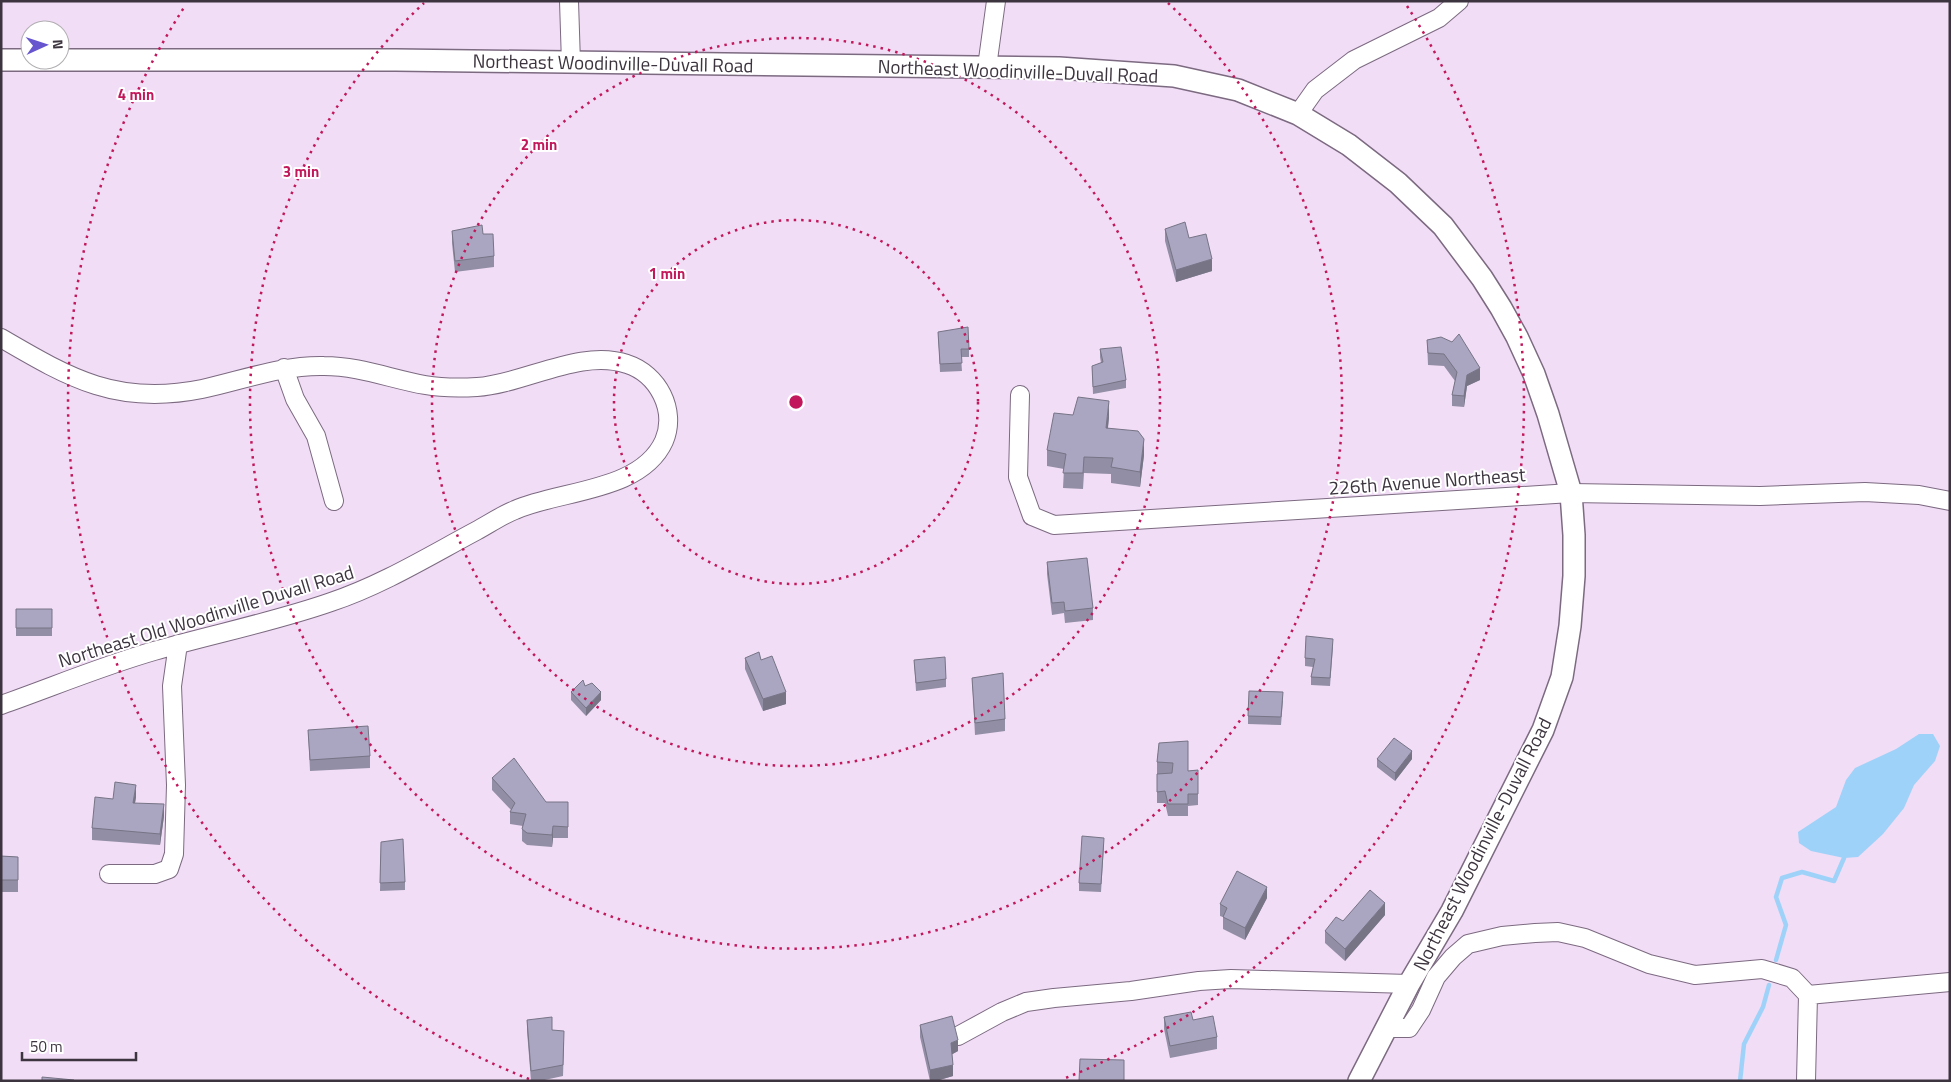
<svg xmlns="http://www.w3.org/2000/svg" width="1951" height="1082" viewBox="0 0 1951 1082" font-family="'Titillium Web',sans-serif">
<style>
.water{fill:#9fd2f9}
.lines{fill:none;stroke-linecap:round;stroke-linejoin:round}
.stream{stroke:#9fd2f9;stroke-width:4.5}
.minor-casing{stroke:#7c6a81;stroke-width:20}
.major-casing{stroke:#7c6a81;stroke-width:24}
.minor{stroke:#fff;stroke-width:18}
.major{stroke:#fff;stroke-width:21}
.wall{fill:#928ea5}
.shaded-wall{fill:#777486}
.building{fill:#aaa5c0;stroke:#777486}
.ring{fill:none;stroke:#c2185b;stroke-width:2.5;stroke-dasharray:2.5 5}
.labels{text-anchor:middle;stroke-width:4;stroke-linejoin:round;paint-order:stroke}
.street-label{font-size:19px;fill:#3c343e;stroke:#fff}
.centre{fill:#c2185b;stroke:#fff;stroke-width:2.5}
.ring-label{font-size:15px;text-anchor:middle;font-weight:bold;fill:#c2185b;stroke:#fff;stroke-width:4;stroke-linejoin:round;paint-order:stroke}
</style>
<rect width="100%" height="100%" fill="#f1ddf6"/>
<path class="water" d="M1919,734H1933L1940,746L1935,761L1914,785L1904,808L1883,834L1858,857L1844,858L1811,851L1799,843L1798,832L1836,807L1846,780L1855,768L1896,749Z"/>
<g class="lines">
<path class="stream" d="M1776,960L1786,925L1776,897L1782,878L1802,872L1834,881L1844,858
M1740,1081L1744,1044L1763,1007L1769,985"/>
<g class="minor-casing">
<path id="minor" d="M569,1L571,63
M987,67L996,1
M1298,114L1315,90L1354,60L1439,18L1459,1
M1,338C71,379 118,406 202,389C243,380 282,365 324,366C359,366 391,379 425,385C442,388 460,388 477,387C524,384 581,348 627,364C658,374 677,410 664,441C641,492 560,490 515,510C502,515 489,524 476,531C429,556 382,585 331,602C274,622 213,634 154,651C102,666 52,687 1,705
M284,368L295,399L316,436L334,501
M1020,395L1018,477L1032,516L1054,525L1571,493L1760,496L1865,492L1919,495L1950,501
M109,874H155L169,869L174,854L176,785L172,686L178,644
M1388,1028H1409L1421,1010L1436,977L1453,957L1468,944L1502,936L1535,933L1558,932L1585,938L1649,964L1695,975L1762,969L1792,978L1808,995L1950,982
M958,1036L1002,1012L1026,1002L1054,998L1131,991L1199,981L1231,979L1409,984
M1806,1081L1808,995"/>
</g>
<g class="major-casing">
<path id="major" d="M1,60H396L1059,68L1174,76L1238,90L1298,114L1349,145L1398,183L1443,226L1482,278L1501,308L1517,337L1534,374L1548,414L1571,493L1574,535V576L1570,626L1562,677L1543,730L1452,911L1409,984L1359,1081"/>
</g>
<use href="#minor" class="minor"/>
<use href="#major" class="major"/>
</g>
<path class="wall" d="M1165,229L1189,238L1212,271L1176,282L1165,241Z
M452,231L483,234L494,256V267L455,272L452,243Z
M938,332L969,349V357H961L962,371L940,372Z
M1427,340L1480,380L1467,386L1464,407L1452,406V395L1455,381L1444,366L1428,365Z
M1100,349L1126,380V388L1093,394L1092,366L1101,363L1100,357Z
M1073,415L1109,417L1108,428L1144,455L1140,487L1111,483V474L1084,473L1083,489L1063,488L1064,469L1047,466V450Z
M1047,562L1093,608V620L1065,623L1064,613L1052,615L1047,574Z
M16,609H52V636H16Z
M1333,647L1330,686L1311,685V677L1313,667L1305,666V658Z
M745,658L761,660L786,704L763,711L745,669Z
M914,660L946,679V687L916,691Z
M972,678L1005,719V731L975,735Z
M585,686L601,700L586,716L571,700V692Z
M1283,700L1281,725L1248,724V716Z
M308,730L370,756V768L310,771Z
M1159,743L1188,771L1198,770V805L1188,806V816H1168L1165,803H1157V762Z
M1377,759H1412L1395,781L1377,767Z
M492,778L546,802H568V838H553L552,847L527,845L522,841V829L523,826L510,824V812L511,810L492,790Z
M136,797L135,803L164,816L160,845L92,840V828L113,799Z
M381,842L405,882V890L380,891Z
M1104,845L1101,892L1079,891V883Z
M1,856L18,857V892H1Z
M1267,898L1245,940L1223,929V917L1220,916V904Z
M1385,915L1345,961L1325,943V931L1343,921Z
M1164,1017L1193,1020L1217,1037V1049L1170,1058L1164,1029Z
M527,1020L564,1043L563,1076L540,1081H531L527,1031Z
M920,1025L958,1051L952,1054L953,1076L936,1081H930L920,1037Z"/>
<path class="shaded-wall" d="M1212,259V271L1176,282V270Z
M1480,368V380L1467,386L1464,407V396L1467,375Z
M1109,401V417L1106,444V428Z
M1144,439V455L1140,487V472Z
M601,692V700L586,716V708Z
M786,692V704L763,711V699Z
M1412,751V759L1395,781V773Z
M136,785V797L133,814V803Z
M164,804V816L160,845V834Z
M553,826V838L552,847V835Z
M1267,887V898L1245,940V928Z
M1385,903V915L1345,961V949Z
M958,1040V1051L951,1055V1043Z
M953,1065V1076L936,1081H930V1070Z"/>
<path class="building" d="M1185,222L1189,238L1206,234L1212,259L1176,270L1165,229Z
M482,225L483,234H493L494,256L455,261L452,231Z
M968,327L969,349H961L962,363L940,364L938,332Z
M1459,334L1480,368L1467,375L1464,396L1452,395L1457,372L1444,354L1428,353L1427,340L1441,337L1452,342Z
M1121,347L1126,380L1093,387L1092,366L1103,362L1100,349Z
M1078,397L1109,401L1106,428L1138,431L1144,439L1140,472L1111,467L1113,458L1084,457L1083,473H1063L1066,454L1047,450L1054,413L1073,415Z
M1087,558L1093,608L1065,611L1064,602L1052,603L1047,562Z
M16,609H52V628H16Z
M1306,636L1333,639L1330,678L1311,677L1315,659L1305,658Z
M759,652L761,660L772,656L786,692L763,699L745,658Z
M945,657L946,679L916,683L914,660Z
M1003,673L1005,719L975,723L972,678Z
M583,680L585,686L592,683L601,692L586,708L571,692Z
M1249,691L1283,692L1281,717L1248,716Z
M368,726L370,756L310,760L308,730Z
M1394,738L1412,751L1395,773L1377,759Z
M1188,741V771L1198,770V794H1188V804H1168L1165,791L1157,792V774L1172,773L1173,763L1157,762L1159,743Z
M514,758L546,802H568V827L553,826L552,835L527,833L522,829L526,814L510,812L515,803L492,778Z
M115,782L136,785L133,803L164,804L160,834L92,828L95,797L113,799Z
M1082,836L1104,838L1101,884L1079,883Z
M403,839L405,882L380,883L381,842Z
M1,856L18,857V880H1Z
M1237,871L1267,887L1245,928L1223,917L1227,908L1220,904Z
M1370,890L1385,903L1345,949L1325,931L1336,917L1343,921Z
M1191,1012L1193,1020L1213,1016L1217,1037L1170,1046L1164,1017Z
M952,1016L958,1040L951,1043L953,1065L930,1070L920,1025Z
M552,1017V1030L564,1031L563,1065L531,1071L527,1020Z
M1080,1059L1124,1060V1081H1079Z
M42,1077L74,1080V1081H42Z"/>
<g class="ring">
<circle cx="796" cy="402" r="182"/>
<circle cx="796" cy="402" r="364"/>
<path d="M1168 3A546 546 0 1 1 424 3"/>
<path d="M529 1079A728 728 0 0 1 185 6M1407 6A728 728 0 0 1 1063 1079"/>
</g>
<g class="labels">
<g class="street-label">
<text transform="translate(613 63) rotate(1)" y="7">Northeast Woodinville-Duvall Road</text>
<text transform="translate(1018 71) rotate(2)" y="7">Northeast Woodinville-Duvall Road</text>
<text transform="translate(1427 481) rotate(-4)" y="7">226th Avenue Northeast</text>
<text transform="translate(206 616) rotate(-17)" y="7">Northeast Old Woodinville Duvall Road</text>
<text transform="translate(1482 844) rotate(-63)" y="7">Northeast Woodinville-Duvall Road</text>
</g>
</g>
<circle cx="796" cy="402" r="8" class="centre"/>
<g class="ring-label">
<text x="136" y="100">4 min</text>
<text x="539" y="150">2 min</text>
<text x="301" y="177">3 min</text>
<text x="667" y="279">1 min</text>
</g>
<rect width="1951" height="1082" fill="none" stroke="#3c343e" stroke-width="5"/>
<g transform="translate(45 45) rotate(87)"><circle r="24" fill="#ffffff" stroke="#b1aeb2"/>
<path d="M0-4L9 19L0 12L-9 19Z" fill="#6655ce"/>
<text y="-8" font-size="14" font-weight="bold" text-anchor="middle" fill="#3c343e">N</text>
</g>
<path d="M22 1052v8h114v-8" fill="none" stroke="#3c343e" stroke-width="2.5"/>
<text x="30" y="1052" font-size="15" fill="#3c343e" stroke="#ffffff" stroke-width="4" paint-order="stroke">50 m</text>
</svg>
